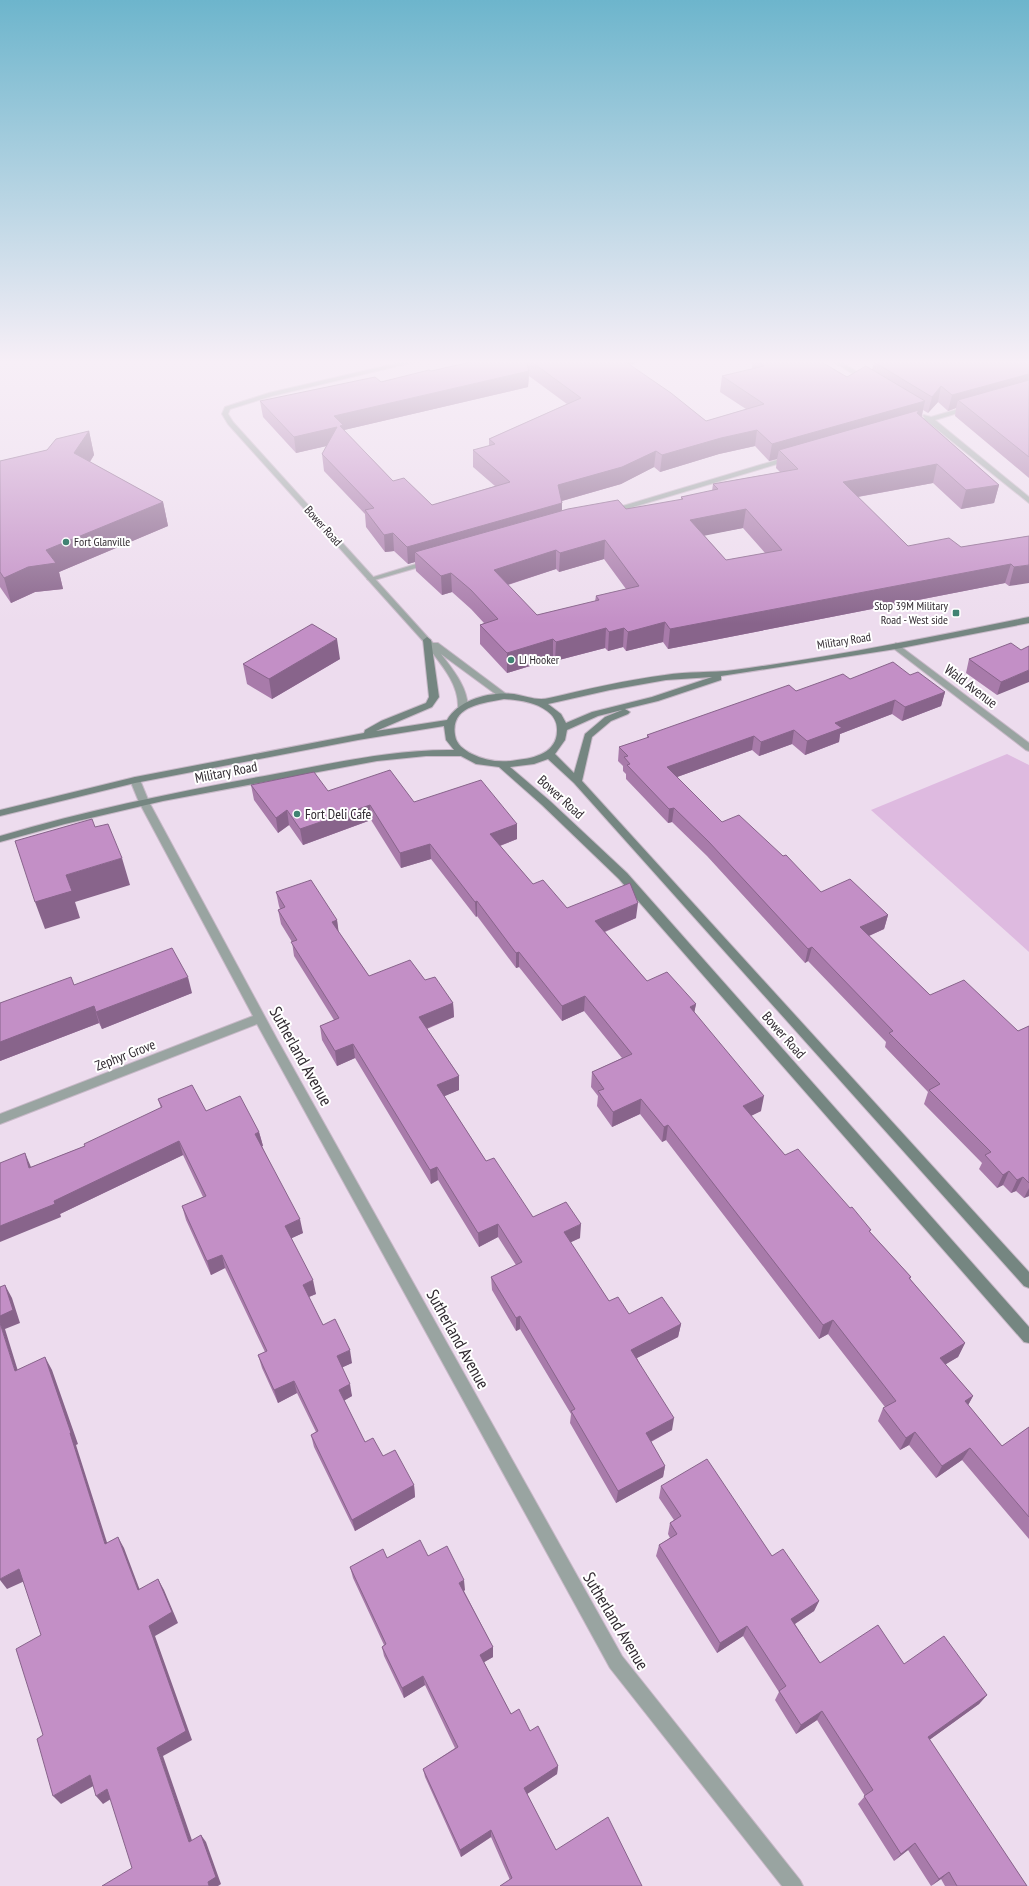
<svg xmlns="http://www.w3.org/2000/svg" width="1029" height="1886" viewBox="0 0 1029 1886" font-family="'PT Sans Narrow',sans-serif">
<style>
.green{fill:#debae0}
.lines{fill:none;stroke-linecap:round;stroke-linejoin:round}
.minor-casing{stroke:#c8b9c8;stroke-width:2}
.tertiary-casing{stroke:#c8b9c8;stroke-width:2}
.secondary-casing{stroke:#c8b9c8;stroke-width:2}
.minor{fill:#99a4a1;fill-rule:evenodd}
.tertiary{fill:#99a4a1;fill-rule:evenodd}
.secondary{fill:#758681;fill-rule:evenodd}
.wall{fill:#a87baa;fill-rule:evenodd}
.shaded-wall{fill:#88648b}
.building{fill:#c38fc6;stroke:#88648b;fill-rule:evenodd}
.poi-dot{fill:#418373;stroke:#fff;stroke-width:1.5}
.labels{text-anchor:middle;stroke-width:4;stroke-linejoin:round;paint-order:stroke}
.far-street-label{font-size:12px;fill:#322b32;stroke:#fff}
.far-poi-label{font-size:12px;fill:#322b32;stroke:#fff;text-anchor:start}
.street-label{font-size:14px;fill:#322b32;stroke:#fff}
.poi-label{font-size:14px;fill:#322b32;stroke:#fff;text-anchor:start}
.near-street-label{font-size:17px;fill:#322b32;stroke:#fff}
</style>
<rect width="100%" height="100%" fill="#eddcee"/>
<path class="green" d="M1007,754L1029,765V952L871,810Z"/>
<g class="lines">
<g class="minor-casing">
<path id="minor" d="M830,360H838L870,380L865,381Z
M969,406L972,408L971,409L935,420L1029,497V503L928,422L912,426L909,424L925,418L923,416L924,415L931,417Z
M787,457L794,459L613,513L606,511Z
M426,561H432L433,563L371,581L367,579Z
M896,643L1029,743V751L1026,750L893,648L892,646Z
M135,777L140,780L149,802L278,1041L622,1656L800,1880L803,1886H782L610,1668L257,1024L0,1124V1114L253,1016L139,802L130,780Z"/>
</g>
<g class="tertiary-casing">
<path id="tertiary" d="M411,360H423L272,396L230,409L228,414L233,422L433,643H438L509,696L507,698H501L441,654C453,670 467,686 468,707L463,710L458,707C459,682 438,661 424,642L228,424L222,414L225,407L269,393Z"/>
</g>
<g class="secondary-casing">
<path id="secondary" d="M1029,617V623L896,649L721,676V680L658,701L625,709L630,712L628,714L611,721L592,737L582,781L1029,1272V1288L1024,1286L574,783L548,759L534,764L510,767L550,801L627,873L1029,1327V1343L1024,1342L619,879L542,805L499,767L476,764L461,756H426L377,761L163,801L65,824L0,842V836C90,809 182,791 275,774C334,763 394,749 454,750L446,740L444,726L358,740L135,783L0,816V810L135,777L364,733L365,730L381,721L426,703L429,697L423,640L427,637L431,640L439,697L432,707L376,731L447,720C459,699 491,691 514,694C526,696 537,701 549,698C588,689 626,680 665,675C688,671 711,673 734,670C833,657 931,637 1029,617ZM712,677L652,697L592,712L566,723L561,714L548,704L610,690L666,680ZM504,699C519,700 535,702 547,711C553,715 557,722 557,729C558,752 536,758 517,760C501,763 486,761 472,754C464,750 456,744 455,735C450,706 483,703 504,699ZM622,710L605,717L585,734L574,773L555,754L565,740L567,730L598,716Z"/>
</g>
<use href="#minor" class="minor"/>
<use href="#tertiary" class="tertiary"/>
<use href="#secondary" class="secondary"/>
</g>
<path class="wall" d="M480,360H647L630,365L706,421L746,409L720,392L722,376L752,369V364L745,360H818L847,377L872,370L874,362L1029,360V478L955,416L956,408L948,411L938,402L928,413L923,410L922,417L999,485L994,503L961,509L933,483L858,497L908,546L961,547L1029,536L1009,586L1005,583L668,649L663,642L626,651L623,647L608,651L605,648L555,661L553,659L507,673L480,644V625L484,623L471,609L452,592L442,595L416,571L415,562L408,564L394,551L385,552L366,527L365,514L324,471L322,454L327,446L296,453L263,417L260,401L381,382L431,371ZM529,376L567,404L489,439V446L473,450V467L495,486L432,505L393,481L344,430L528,387ZM755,446L769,461L777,459L776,468L780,472L713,484L712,491L681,497V500L626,509L562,510V501L621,484L654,467L660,472L719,454ZM743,528L765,553L726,560L704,535ZM604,559L626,589L596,596L595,601L537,615L508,585L556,569L559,572Z
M89,431L94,455L90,462L163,502L168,526L59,572L63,589L35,592L11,603L0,587V461L47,450Z
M1021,650L997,695L966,673L969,659Z
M340,659L272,699L247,684L243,664Z
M910,675L945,692L941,706L902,721L892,714L840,734L839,742L805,755L792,744L759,756L752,750L677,777L722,822L783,856L821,892L888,915L884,929L869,936L930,995L1018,1031L1029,1026V1196L1024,1198L1016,1191L1011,1193L1003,1185L997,1188L979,1169L982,1163L924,1104L928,1092L885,1047L886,1042L808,961L805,963L707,856L672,822L668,823L626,779V774L623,771V766L618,761L619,747L647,738V735L796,691L850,679Z
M251,785L328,791L414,802L517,824V839L500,846L533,884L567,908L636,918L605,932L647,981L696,1004L694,1012L761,1111L751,1116L785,1155L870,1232L911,1277L910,1279L965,1343L958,1357L945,1364L973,1396L968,1405L1002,1446L1029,1427V1539L962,1460L936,1478L909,1445L900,1450L878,1421L883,1408L885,1407L828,1334L819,1339L666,1140L662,1142L640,1114L612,1127L597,1106L598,1096L591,1087L592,1072L622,1058L584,1011L562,1021L519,967L516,968L477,916L476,917L431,859L401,868L371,820L303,845L289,825L278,833L254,800Z
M276,892L337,920L338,931L369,976L425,980L453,1003L454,1017L427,1029L459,1076V1090L444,1096L486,1161L533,1217L580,1238L570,1242L609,1301L629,1314L681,1324L678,1337L637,1358L672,1430L651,1442L665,1466L663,1477L616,1503L570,1423L571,1414L520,1329L516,1331L492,1290L491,1277L516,1265L498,1237L479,1247L438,1180L431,1184L355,1058L337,1066L322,1040L320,1026L334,1020L294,956L292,942L281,924L278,910L280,909L279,906Z
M74,985L192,993L102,1029L99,1023L0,1061V1003Z
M158,1099L206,1111L259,1132L263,1146H262L303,1233L291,1238L316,1294L309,1297L323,1325L352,1363L342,1367L352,1396L344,1400L365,1442L383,1456L414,1485L415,1497L355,1531L314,1447L311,1435L316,1432L297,1393L278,1403L262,1368L258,1355L265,1352L225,1268L211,1275L186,1220L182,1206L203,1197L183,1155L60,1214L61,1217L31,1167L85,1146L161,1108Z
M661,1486L772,1556L819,1601L814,1611L795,1624L820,1663L904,1664L987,1695L979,1704L929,1740L1027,1886H945L941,1879L931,1886L908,1850L894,1861L858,1804L865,1796L817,1720L796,1734L775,1700L779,1692L743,1636L717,1653L656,1556L659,1545L670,1538L668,1534L670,1523L674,1520L659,1498Z
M387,1558L465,1590L464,1591L493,1647V1657L484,1662L511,1714L530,1731L558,1766L557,1774L527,1794L556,1850L510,1880L491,1837L461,1857L425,1777L423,1769L455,1748L425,1685L404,1698L384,1656L382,1647L384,1645L353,1578L350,1567Z"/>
<path class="shaded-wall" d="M613,360H647L612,369Z
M529,371L528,387L344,430L339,443L296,453L294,437L334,416Z
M1029,374V388L958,400L956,408L948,411L952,395Z
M941,386L938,402L928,413L932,397Z
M925,401L921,418L779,450L777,459L769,461L772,444Z
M757,430L755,446L719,454L660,472L662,455L721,438Z
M89,431L94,455L80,477L74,453Z
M656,451L654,467L621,484L558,502V485Z
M937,464L933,483L840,500L843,482Z
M999,485L994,503L961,509L966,490Z
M163,502L168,526L59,572L63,589L35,592L11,603L4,578L46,550Z
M562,503V520L415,552V562L408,564L407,547Z
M746,509L743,528L688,539L690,520Z
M393,533L394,551L385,552L384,535Z
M605,540L604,559L559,572L560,553Z
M556,550V569L494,589V570Z
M1011,564L1005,583L668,649L670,629Z
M1029,565V583L1009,586L1014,567Z
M451,573L452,592L442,595L441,576Z
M665,622L663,642L626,651L628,632Z
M606,628L605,648L555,661L556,642Z
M624,628L623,647L608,651L609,632Z
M337,639L340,659L272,699L269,679Z
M553,639V659L507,673V653Z
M1029,670V682L997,695L1001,682Z
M945,692L941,706L902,721L905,707Z
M895,700L892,714L840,734L839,742L805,755L807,741L835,723Z
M794,730L792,744L759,756L761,742Z
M754,736L752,750L666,781L667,767Z
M370,805L371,820L303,845L300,829Z
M674,808L672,822L668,823L669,809Z
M287,810L289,825L278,833L276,818Z
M517,824V839L491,849L490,834Z
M430,844L431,859L401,868L400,853Z
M122,858L130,885L75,902L80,918L45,929L35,902L66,875Z
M477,901V916L476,917L475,902Z
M638,903L636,918L594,936L595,921Z
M888,915L884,929L857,941L860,927Z
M337,920L339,934L332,922Z
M812,947L808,961L805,963L808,949Z
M519,952V967L516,968V953Z
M188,977L192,993L102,1029L96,1012Z
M585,996L584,1011L562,1021V1006Z
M453,1003L454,1017L420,1031L419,1017Z
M696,1004L693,1019L690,1007Z
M94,1006L99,1023L0,1061V1042Z
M353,1044L355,1058L337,1066L335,1051Z
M459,1076V1090L438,1099L437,1085Z
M764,1096L761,1111L740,1121L743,1106Z
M641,1099L640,1114L612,1127L613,1112Z
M668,1125L666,1140L662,1142L664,1127Z
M259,1132L263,1146L259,1147L255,1134Z
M179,1141L183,1155L60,1214L61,1217L0,1242V1226L54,1201Z
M25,1153L31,1167L29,1168Z
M437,1167L438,1180L431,1184L430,1170Z
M1009,1171L1003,1185L997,1188L1003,1175Z
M1023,1177L1016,1191L1011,1193L1017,1180Z
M1029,1188V1196L1024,1198Z
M300,1219L303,1233L288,1240L285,1226Z
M498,1224V1237L479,1247L478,1233Z
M581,1224L580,1238L563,1246L564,1232Z
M222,1255L225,1268L211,1275L207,1261Z
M313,1280L316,1294L306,1298L303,1285Z
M5,1285L12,1298L20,1323L5,1329L22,1384L15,1371L0,1323V1316Z
M520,1316V1329L516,1331V1318Z
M833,1320L828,1334L819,1339L823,1325Z
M681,1324L678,1337L629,1362L631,1350Z
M965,1343L958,1357L933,1372L940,1358Z
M350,1350L352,1363L339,1369L337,1356Z
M45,1357L52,1370L78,1444L76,1445L111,1555L105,1544Z
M294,1381L297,1393L278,1403L274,1390Z
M350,1384L352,1396L342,1402L339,1390Z
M973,1396L966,1409L965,1401Z
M674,1418L672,1430L644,1445L646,1433Z
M915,1432L909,1445L900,1450L906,1438Z
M970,1448L962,1460L936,1478L942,1466Z
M665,1466L663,1477L616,1503L618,1491Z
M414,1485L415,1497L355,1531L352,1520Z
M118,1537L124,1548L144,1601L138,1590Z
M19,1569L27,1580L7,1589L0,1580V1579Z
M158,1579L164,1590L178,1623L155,1636L192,1740L163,1756L195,1849L189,1842L157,1748L149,1626Z
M464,1580L465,1590L460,1593L459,1583Z
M819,1601L814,1611L787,1629L791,1619Z
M747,1626L743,1636L717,1653L720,1643Z
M493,1647V1657L481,1664L480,1655Z
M423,1676L425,1685L404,1698L402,1688Z
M987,1695L979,1704L921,1746L928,1737Z
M822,1711L817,1720L796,1734L801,1725Z
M558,1766L557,1774L524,1796V1788Z
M90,1775L97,1784L61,1804L53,1796Z
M107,1789L114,1797L103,1804L96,1796Z
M491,1830V1837L461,1857L460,1850Z
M201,1835L206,1842L221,1884L218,1886H209L208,1882Z
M915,1843L908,1850L894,1861L901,1854Z
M949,1872L941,1879L931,1886L939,1879Z"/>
<path class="building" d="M480,360H526L529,371L334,416L343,425L340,426L393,481L404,478L432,505L510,482L473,450L495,444L489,439L581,398L529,360H623L671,393L706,421L764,404L722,376L764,366L754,360H818L847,377L866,366L925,401L772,444L757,430L721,438L662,455L656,451L622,467L558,485L562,503L407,547L393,533L384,535L365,510L374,508L322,454L337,427L294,437L260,401L375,377L381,382L429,370L431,371Z
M877,360H1029V374L952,395L941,386L932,397L874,362Z
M1029,380V457L958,400Z
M919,410L917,413L999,485L966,490L937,464L843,482L908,546L949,538L961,547L1029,536V565L1014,567L1011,564L670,629L665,622L628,632L624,628L609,632L606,628L556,642L553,639L507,653L480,625L498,619L471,590L451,573L441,576L415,552L568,509L618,500L626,509L683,499L681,497L718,489L713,484L798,469L779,450ZM746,509L782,550L726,560L690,520ZM605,540L639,586L596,596L599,600L537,615L494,570L556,550L560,553Z
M89,431L74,453L163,502L46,550L56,563L28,567L4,578L0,572V461L47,450L56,439Z
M312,624L337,639L269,679L243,664Z
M1011,643L1021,650L1029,646V670L1001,682L969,659Z
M893,662L910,675L918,672L945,692L905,707L895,700L835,723L842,728L807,741L794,730L761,742L754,736L667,767L722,822L739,815L783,856L786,855L821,892L850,879L888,915L860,927L930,995L964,980L1018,1031L1029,1026V1183L1023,1177L1017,1180L1009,1171L1003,1175L985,1155L991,1152L929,1090L940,1084L889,1033L893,1031L812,947L808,949L709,842L674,808L669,809L627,765L630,764L624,757L628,756L619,747L649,737L647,735L789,685L796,691L843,674L850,679Z
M390,770L414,802L481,780L517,824L490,834L533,884L543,880L567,908L630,883L638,903L595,921L647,981L667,972L696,1004L690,1007L764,1096L743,1106L785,1155L798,1149L850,1208L852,1207L871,1230L869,1231L911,1277L909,1278L965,1343L940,1358L973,1396L965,1401L1002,1446L1029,1427V1517L970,1448L942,1466L915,1432L906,1438L883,1408L896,1401L833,1320L823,1325L668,1125L664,1127L641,1099L613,1112L598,1091L604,1089L592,1072L632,1054L585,996L562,1006L519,952L516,953L477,901L475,902L430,844L400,853L370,805L300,829L287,810L276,818L251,785L314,772L328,791Z
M92,819L95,827L108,824L122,858L66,875L72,891L35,902L15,841Z
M311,880L337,920L332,922L369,976L410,960L425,980L435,977L453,1003L419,1017L459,1076L437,1085L486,1161L494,1158L533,1217L566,1202L581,1224L564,1232L609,1301L618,1297L629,1314L662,1297L681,1324L631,1350L674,1418L646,1433L665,1466L618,1491L571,1411L575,1409L520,1316L516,1318L491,1277L522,1262L498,1224L478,1233L437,1167L430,1170L353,1044L335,1051L320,1026L339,1018L291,942L297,940L278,910L285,907L276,892Z
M172,948L188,977L96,1012L94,1006L0,1042V1003L71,977L74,985Z
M192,1085L206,1111L240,1096L259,1132L255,1134L300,1219L285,1226L313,1280L303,1285L323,1325L335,1319L350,1350L337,1356L350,1384L339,1390L365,1442L373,1438L383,1456L395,1450L414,1485L352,1520L311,1435L318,1431L294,1381L274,1390L258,1355L267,1351L222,1255L207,1261L182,1206L206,1196L179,1141L54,1201L55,1204L0,1226V1163L25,1153L29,1168L85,1146L84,1144L162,1107L158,1099Z
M5,1285L13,1310L0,1316V1287Z
M0,1323L15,1371L45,1357L71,1433H70L105,1544L118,1537L138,1590L158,1579L172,1612L149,1626L186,1731L157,1748L189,1842L201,1835L216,1877L208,1882L209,1886H102L132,1868L107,1789L96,1796L90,1775L53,1796L37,1739L43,1735L16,1649L41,1635L19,1569L0,1579Z
M707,1459L772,1556L783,1549L819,1601L791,1619L820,1663L878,1625L904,1664L944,1636L987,1695L928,1737L1027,1886H957L949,1872L939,1879L915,1843L901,1854L864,1796L873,1790L822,1711L801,1725L779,1691L786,1686L747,1626L720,1643L659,1545L677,1534L670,1523L681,1516L661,1486Z
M420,1540L428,1556L447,1546L464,1580L459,1583L493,1647L480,1655L511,1714L519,1709L530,1731L538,1726L558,1766L524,1788L556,1850L608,1817L642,1886H500L512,1878L491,1830L460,1850L423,1769L458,1747L423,1676L402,1688L382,1647L386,1644L350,1567L383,1549L387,1558Z"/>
<linearGradient id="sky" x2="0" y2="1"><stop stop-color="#6db5cc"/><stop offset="0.58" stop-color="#f7eff7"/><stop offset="1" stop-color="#f7eff7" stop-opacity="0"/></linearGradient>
<rect width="1029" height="624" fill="url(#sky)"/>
<g class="poi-dot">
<circle cx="66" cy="542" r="4"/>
<rect x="952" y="609" width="8" height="8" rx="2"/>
<circle cx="511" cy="660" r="4"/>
<circle cx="297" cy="814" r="4"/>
</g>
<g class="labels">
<g class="far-street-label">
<text transform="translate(323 526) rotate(48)" y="4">Bower Road</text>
<text transform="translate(844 641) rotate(-9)" y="4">Military Road</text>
</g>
<g class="far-poi-label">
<text x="74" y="546">Fort Glanville</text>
<text x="948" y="610" text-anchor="end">Stop 39M Military<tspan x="948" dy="14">Road - West side</tspan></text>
<text x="519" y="664">LJ Hooker</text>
</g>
<g class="street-label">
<text transform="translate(971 686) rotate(37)" y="5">Wald Avenue</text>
<text transform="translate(226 772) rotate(-11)" y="5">Military Road</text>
<text transform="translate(561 797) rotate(42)" y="5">Bower Road</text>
<text transform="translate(784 1035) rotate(48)" y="5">Bower Road</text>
<text transform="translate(125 1055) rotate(-21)" y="5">Zephyr Grove</text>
</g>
<g class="poi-label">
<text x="305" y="819">Fort Deli Cafe</text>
</g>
<g class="near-street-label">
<text transform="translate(301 1056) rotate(61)" y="6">Sutherland Avenue</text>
<text transform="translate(458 1339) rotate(61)" y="6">Sutherland Avenue</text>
<text transform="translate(616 1621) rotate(59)" y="6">Sutherland Avenue</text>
</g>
</g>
</svg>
